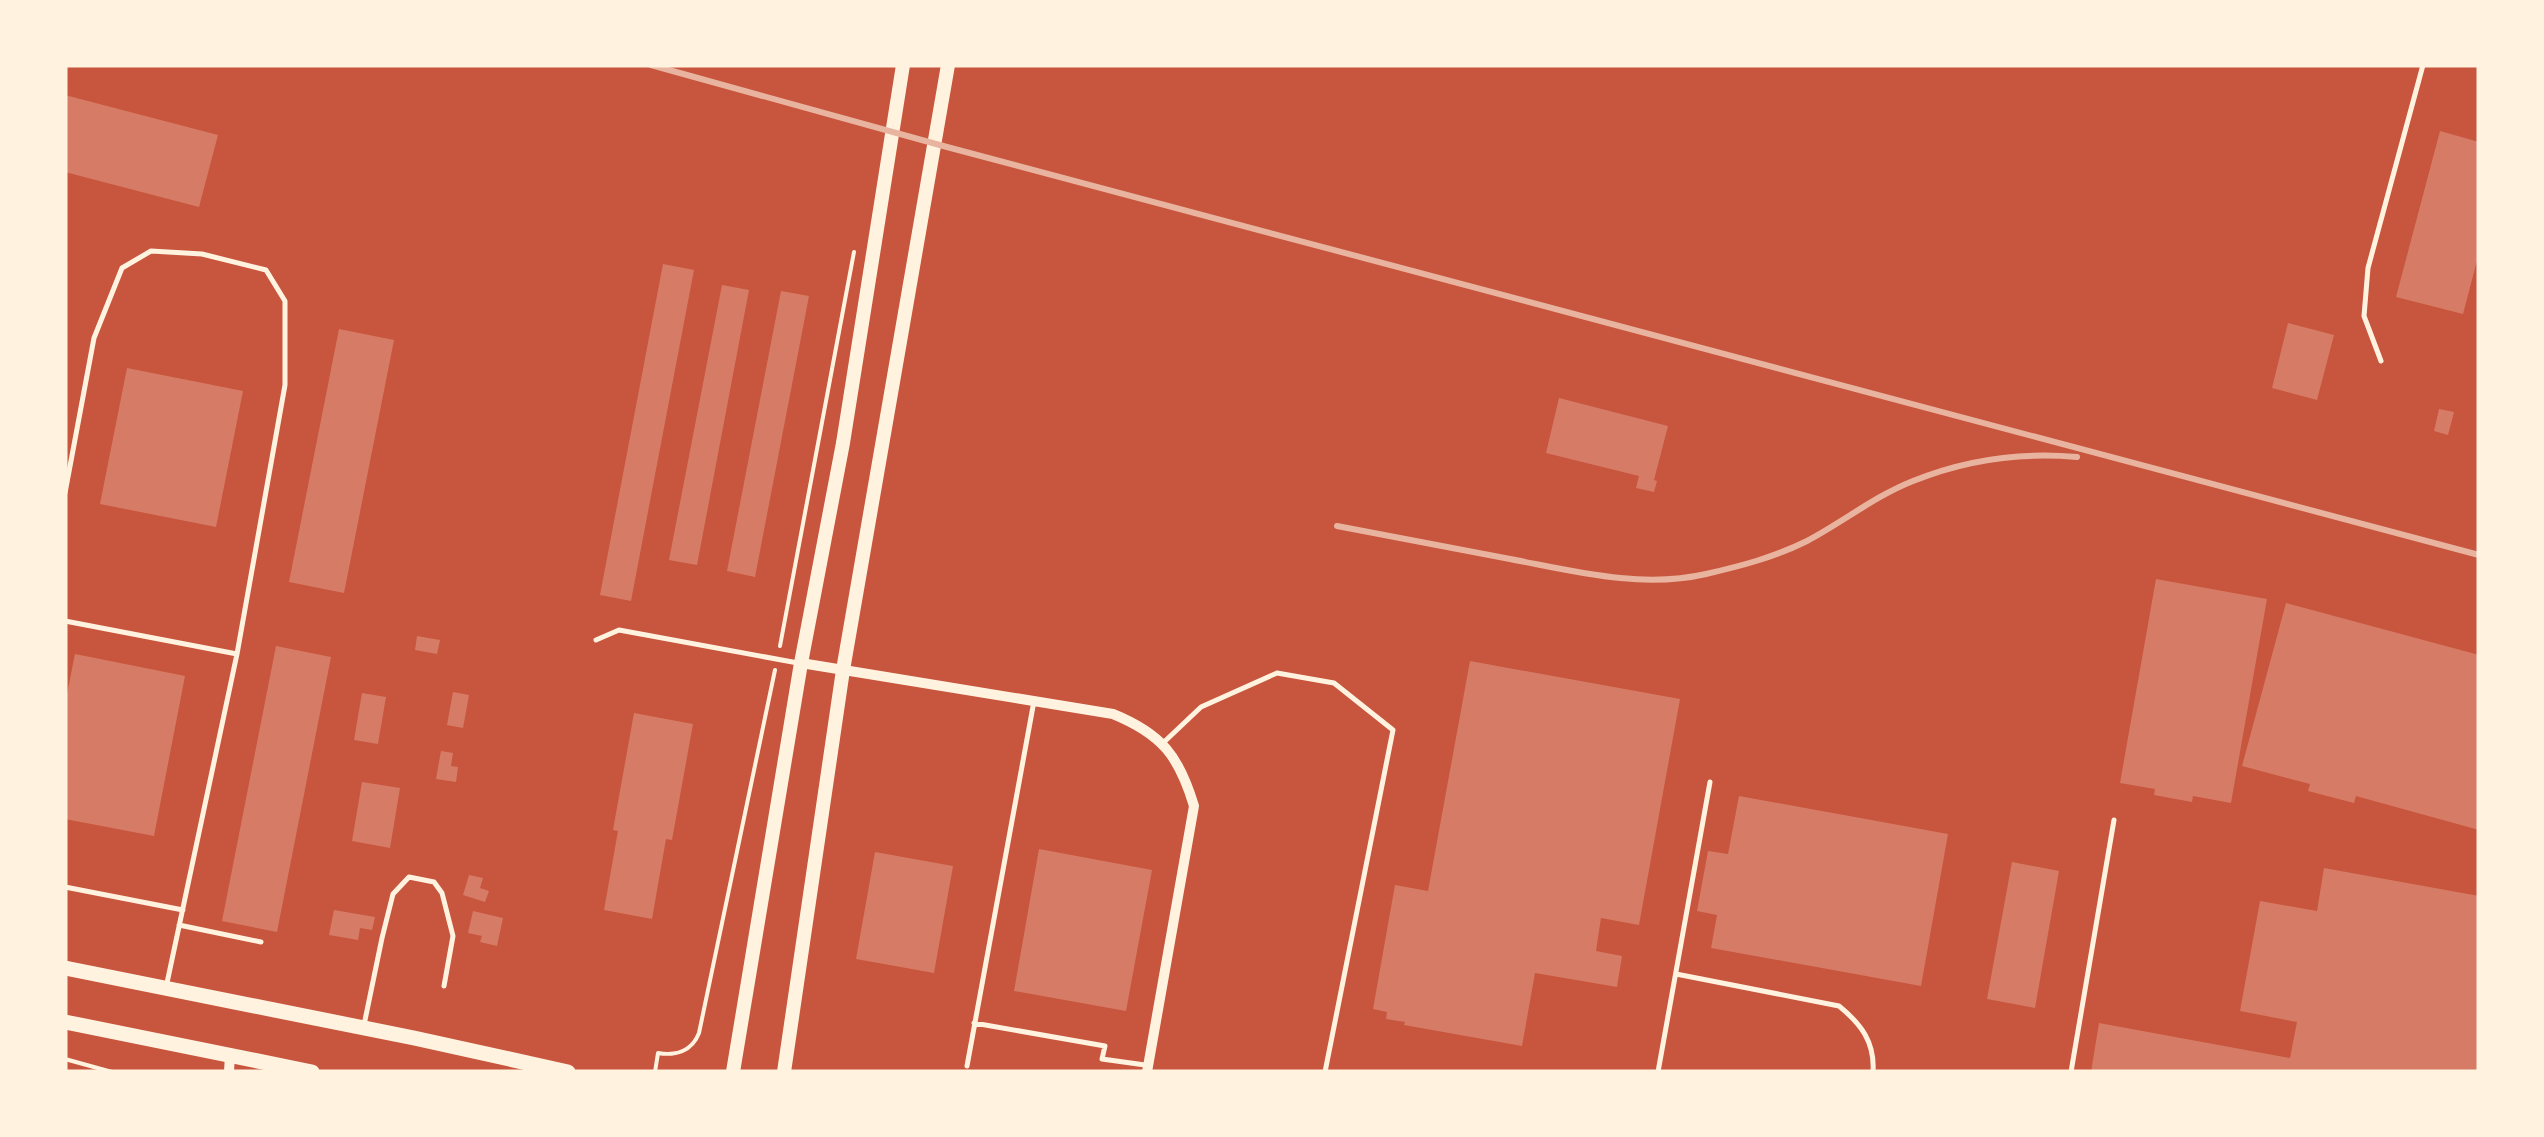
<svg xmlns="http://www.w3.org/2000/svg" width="2544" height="1137" viewBox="0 0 2544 1137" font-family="Figtree,sans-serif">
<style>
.building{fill:#d67c66}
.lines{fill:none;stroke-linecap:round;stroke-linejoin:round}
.path{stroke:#fff3e0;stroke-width:4}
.service{stroke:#fff3e0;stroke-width:5}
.minor{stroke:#fff3e0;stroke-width:10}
.secondary{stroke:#fff3e0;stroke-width:14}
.primary{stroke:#fff3e0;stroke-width:15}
.rail{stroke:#e9b49f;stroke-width:6}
</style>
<rect width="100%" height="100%" fill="#c8553d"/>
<path class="building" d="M65,95L218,135L199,207L65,172Z
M2440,131L2479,142V253L2463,314L2396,297Z
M663,264L694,270L631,601L600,595Z
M722,285L749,290L697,565L669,560Z
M781,291L809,296L755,577L727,571Z
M2288,323L2334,335L2317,400L2272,388Z
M339,329L394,340L344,593L289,582Z
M127,368L243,391L216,527L100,504Z
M1559,398L1668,426L1654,480L1657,481L1654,492L1636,488L1639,476L1546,453Z
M2439,409L2454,412L2448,435L2434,431Z
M2156,579L2267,599L2231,803L2193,796L2192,802L2154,795L2155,789L2120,783Z
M2286,603L2479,655V830L2356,796L2354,803L2308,791L2310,784L2242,766Z
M417,636L440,640L437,654L415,650Z
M276,646L331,657L277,932L222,921Z
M75,654L185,676L154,836L65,819V704Z
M1470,661L1680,699L1639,925L1601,918L1596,951L1622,956L1617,987L1535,973L1522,1046L1404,1025L1405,1022L1386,1019L1387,1012L1373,1009L1395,885L1428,891Z
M453,692L469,695L463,728L447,725Z
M362,693L386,697L378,744L354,740Z
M634,713L693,724L672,840L666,839L652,919L604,910L618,831L613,830Z
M441,751L453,753L451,766L458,767L456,782L436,779Z
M362,782L400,788L390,848L352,841Z
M1739,796L1948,834L1921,986L1711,948L1717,915L1697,911L1708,851L1728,854Z
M1039,849L1152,870L1126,1011L1014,991Z
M875,852L953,866L934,973L856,959Z
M2012,862L2059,871L2035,1008L1987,999Z
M2324,868L2479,896V1072H2091L2099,1023L2290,1058L2297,1022L2240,1011L2260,901L2317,911Z
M469,875L483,878L480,888L489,891L485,902L463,895Z
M334,910L375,917L372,930L360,928L358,940L329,935Z
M473,911L503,918L497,946L480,942L482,936L468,933Z"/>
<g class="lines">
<path class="path" d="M780,646L854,252
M65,1059L112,1072
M655,1072L658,1053C676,1056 692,1051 699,1033L775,670"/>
<path class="service" d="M2381,361L2364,316L2368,268L2423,65
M65,493L94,338L122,268L151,251L202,254L266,270L285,301V385L237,654
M65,621L237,654L167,983
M596,640L619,630L798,663
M1163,743L1201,707L1277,673L1334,683L1393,730L1325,1072
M65,887L183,910
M179,925L261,942
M1676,974L1839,1006C1861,1024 1875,1042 1873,1072
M974,1023L1105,1046L1102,1059L1145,1065
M364,1025L382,938L393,894L409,877L434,882L442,893L453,936L444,986
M967,1066L1034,701
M1658,1072L1710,782
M2071,1072L2114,820"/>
<path class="minor" d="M801,663L1113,714C1162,734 1179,756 1194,806L1147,1072
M229,1072L230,1054"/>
<path class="secondary" d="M733,1072L801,663L843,443L903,65
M784,1072L843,670L948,65"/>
<path class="primary" d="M65,968L414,1038L568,1072
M65,1022L312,1072"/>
<path class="rail" d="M651,65L947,147L2479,555
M1337,526C1395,537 1452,548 1510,559C1573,571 1641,589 1706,574C1741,566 1775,557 1807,541C1843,522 1875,496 1913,481C1965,460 2021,452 2077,457"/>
</g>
<rect width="2544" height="1137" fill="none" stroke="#fff3e0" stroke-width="135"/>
</svg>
